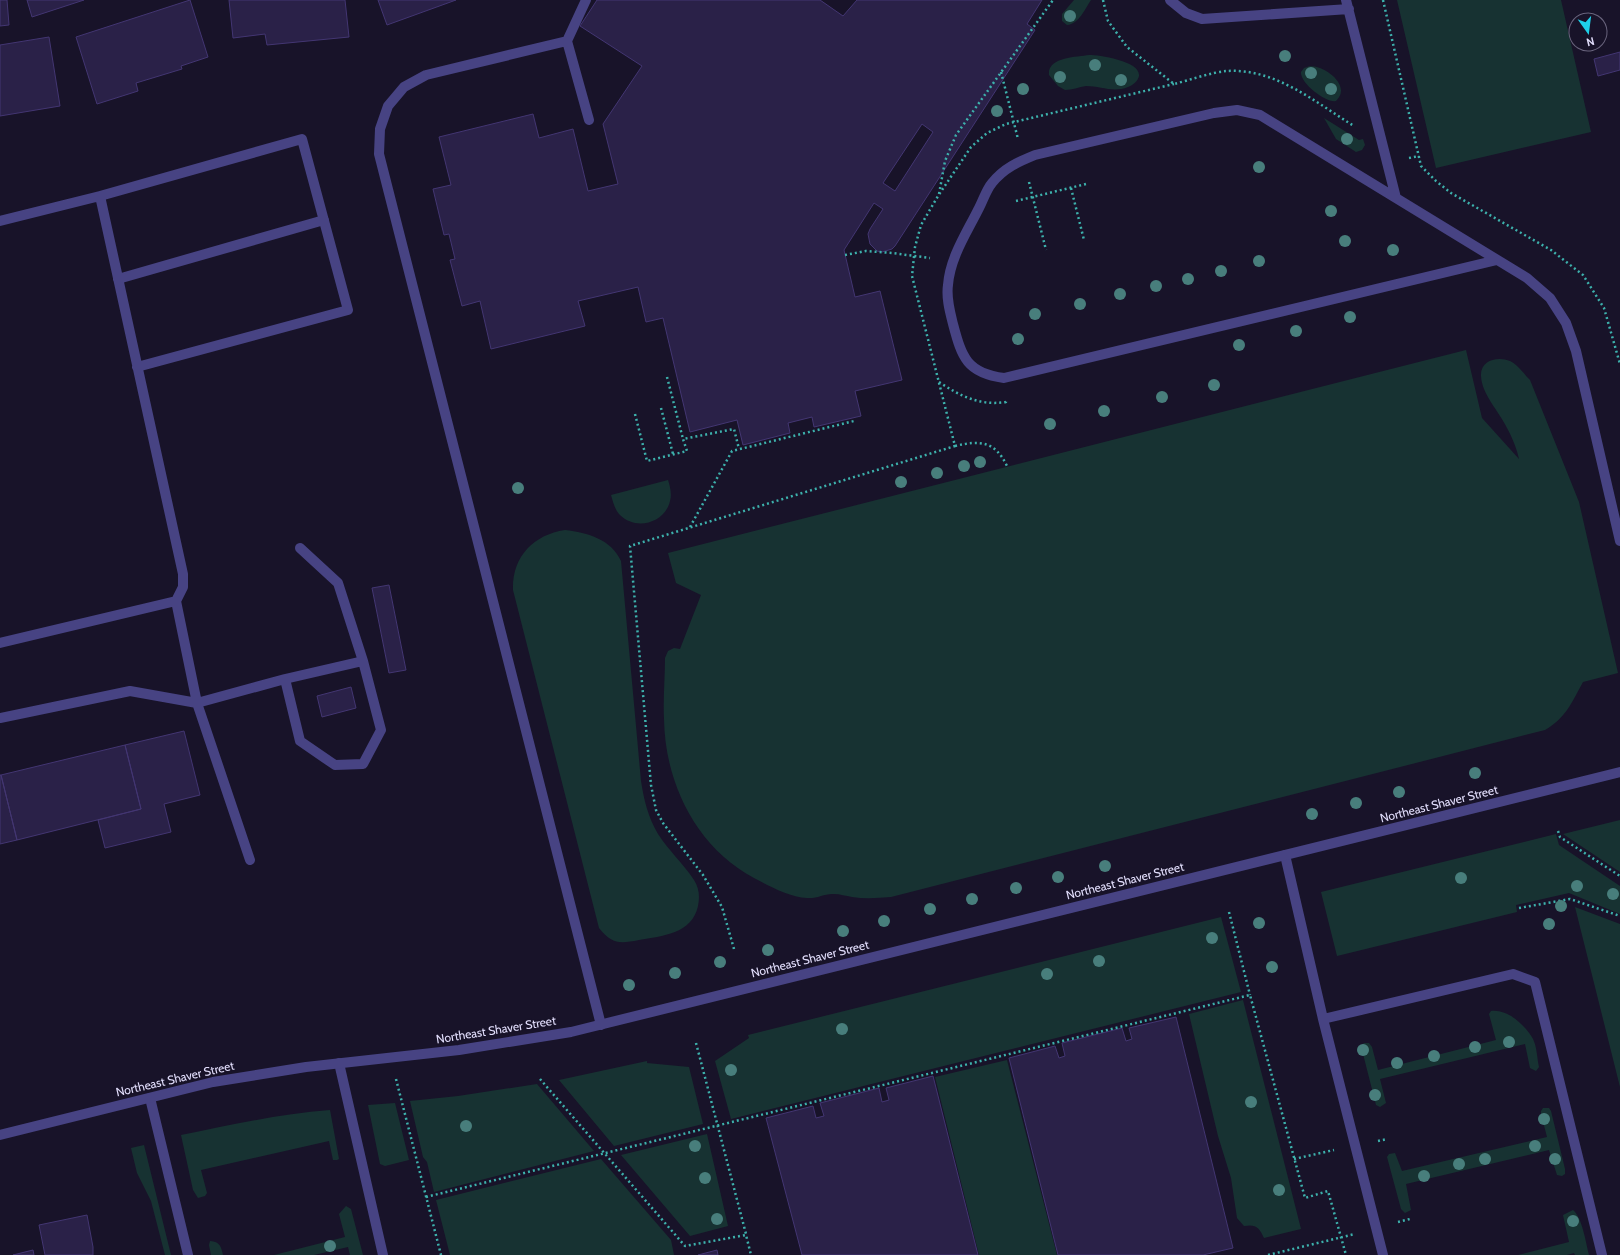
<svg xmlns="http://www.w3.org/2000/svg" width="1620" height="1255" viewBox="0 0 1620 1255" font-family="Cabin,sans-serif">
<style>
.green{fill:#173232}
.building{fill:#2a2148;stroke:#433672;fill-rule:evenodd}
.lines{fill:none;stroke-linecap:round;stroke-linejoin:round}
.path{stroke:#3db1ac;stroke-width:2.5;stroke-dasharray:2 3;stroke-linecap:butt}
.service{stroke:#474383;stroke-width:10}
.minor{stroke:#474383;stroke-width:10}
.tree{fill:#487e7c}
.labels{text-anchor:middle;stroke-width:3;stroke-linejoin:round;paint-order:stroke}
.street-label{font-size:12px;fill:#e2defc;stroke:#181329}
</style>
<rect width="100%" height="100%" fill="#181329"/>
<path class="green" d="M1074,0H1091C1085,9 1079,24 1067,25L1062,21V14Z
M1397,0H1561L1591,132L1436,168Z
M1089,55C1099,55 1141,61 1139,76C1138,81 1133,85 1128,87C1113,93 1101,86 1086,86C1079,87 1072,90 1065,90L1058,86L1049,75C1047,57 1077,57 1089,55Z
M1310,66C1326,66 1352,86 1336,101C1326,103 1300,83 1301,72L1304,68Z
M1324,118L1359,140L1363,139L1365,145L1362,150L1356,152L1336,139Z
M1466,350L1482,418L1519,459C1517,449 1512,437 1507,428C1499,411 1482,395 1481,376C1480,360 1498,356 1510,361C1518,365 1524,374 1530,380L1579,502L1618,673L1583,682C1572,702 1566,718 1545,730L891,897C878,898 865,899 852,897C846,896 840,894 834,894C825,893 817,899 807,898C789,897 769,886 754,878C696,847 665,783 664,719C663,699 665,678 665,658L668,651L674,648L680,649L701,595L676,583L668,553Z
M668,480C670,486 672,494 670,501C665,523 636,531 620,515C615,510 613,502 611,495Z
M565,530C588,533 611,539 621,561L641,781C644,800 648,817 658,834C668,850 683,863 694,880C699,888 700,896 698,906C692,934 662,936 639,940C619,944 612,944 599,928L513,590C512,557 533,535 565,530Z
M1620,820V872L1563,834Z
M1556,834L1559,845L1620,886V914L1569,893L1516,905L1517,912L1337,956L1321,892Z
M1575,907L1620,924V1087Z
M1221,917L1241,992L731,1119L715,1061L749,1038L748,1035Z
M1243,1000L1301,1229L1264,1238C1259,1227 1256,1224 1244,1226L1237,1218L1231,1178L1218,1136L1189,1014Z
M1491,1011C1508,1009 1525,1025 1533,1039C1537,1047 1537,1058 1539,1067L1536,1071L1530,1068L1525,1044L1380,1079L1386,1103L1380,1107L1376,1105L1361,1046L1364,1043H1369L1372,1047L1378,1070L1496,1040L1489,1014Z
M1007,1060L1057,1255H979L935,1077Z
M647,1061V1063L689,1067L703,1124L614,1146L559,1080Z
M537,1084L594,1151L434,1192L427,1162L423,1157L410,1101L458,1096Z
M395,1103L409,1160L385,1166L380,1164L368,1105Z
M1543,1108H1549L1551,1111L1565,1169V1174L1562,1176L1557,1175L1549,1150L1406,1184L1411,1210L1405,1213L1401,1209L1387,1157L1389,1154L1395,1153L1402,1171L1547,1137L1541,1114V1111Z
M330,1110L339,1159L337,1160H333L329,1141L201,1170L207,1193L205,1196L198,1198L193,1190L181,1135C230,1125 279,1114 330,1110Z
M707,1134L728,1226L690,1236L621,1155Z
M144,1145L171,1255H165L151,1201L137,1173L131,1148Z
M601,1159L671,1240L674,1255H450L436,1200Z
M346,1206L351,1209L363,1255H350L348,1247L314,1255H274L345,1237L339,1214Z
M1573,1210C1582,1217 1586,1243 1589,1255H1575L1574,1253L1567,1255H1518L1569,1242L1563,1215Z
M210,1241C220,1242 221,1246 223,1255H211L209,1245Z"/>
<path class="building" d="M0,0H7L9,25L0,26Z
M27,0H84L32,17Z
M190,0L208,57L181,66L182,69L136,83L138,91L97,104L76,37Z
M229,0H345L349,37L267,45L265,34L233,38Z
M378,0H456L387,25Z
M597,0H820L843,16L857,0H1042L1027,24L1035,30L895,246L892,249L882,252L877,251L870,244L868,234L870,229L883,209L874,203L844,250L855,297L880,291L902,380L855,391L861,416L814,427L812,417L788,423L790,433L743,445L737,420L690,432L663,318L646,322L638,287L578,301L585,326L491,349L480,301L462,306L450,260L455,259L449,234L444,235L433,189L451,185L439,137L533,114L539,138L573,129L588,191L618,184L603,124L642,66L580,26ZM922,124L933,132L895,191L883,183Z
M49,37L60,106L0,116V45Z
M1620,52V70L1598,76L1594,59Z
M389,585L406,670L389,673L372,588Z
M351,687L356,708L322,717L317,696Z
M184,731L200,795L164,804L171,832L105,848L98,820L141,809L125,745Z
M125,745L141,809L17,840L1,775Z
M0,775H1L17,840L0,844Z
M1176,1017L1233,1248L1203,1255H1058L1009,1058L1055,1046L1059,1058L1065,1056L1062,1043L1122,1028L1126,1041L1132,1039L1129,1028Z
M933,1076L978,1255H802L766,1118L813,1106L816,1118L824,1116L820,1103L879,1088L882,1102L889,1100L886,1088Z
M87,1215L93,1247V1255H45L39,1225Z
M33,1250L34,1255H13Z
M717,1250L718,1255H698Z"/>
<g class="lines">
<path class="path" d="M1103,0L1108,21L1127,47L1174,84C1190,80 1212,72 1227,71C1275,68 1315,102 1354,126
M1383,0L1421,166L1436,181L1451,193L1551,250L1583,275L1604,308L1620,364
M1001,72L1018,139
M1409,158L1419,156
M1029,182L1046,250
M1071,188L1084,240
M939,194L945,161L956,135L1053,0
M1016,201L1086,184
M845,255L866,251L892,253L930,258
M667,377L683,439
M939,382C960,396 980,406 1006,402V401
M661,408L673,454
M635,414L647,461L687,451L683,439L734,429L739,449
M955,446C980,440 995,441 1007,466
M690,527L732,451L854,421
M1558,831L1560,837L1620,876
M1519,908L1570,899L1620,916
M1229,912L1250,995
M734,949L722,907L703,875L663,823L656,810L651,785L630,546L955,446L912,276L915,247L921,225L938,196L971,147L987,133L1006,124L1174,84
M696,1043L746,1234
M396,1079L441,1255
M540,1079L685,1246L746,1235L751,1255
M1378,1141L1387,1139
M1294,1159L1334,1150
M426,1197L1250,995L1305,1198L1328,1191L1346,1255
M1398,1222L1410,1219
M1268,1255L1355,1234"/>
<path class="service" d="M586,0L567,41L589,120
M1170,0L1186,13L1202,19L1349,9
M1346,0L1396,198
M567,41L426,75L404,87L388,106L380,129L379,154L601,1025
M0,221L100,196
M1497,260L1004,378C967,373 962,358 953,324C950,312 946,298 948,285C950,258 966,234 978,210C983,201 986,190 992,183C1004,168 1018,162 1035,155L1214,113L1237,110L1260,115L1527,278L1550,298L1566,323L1576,351L1620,541
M118,279L324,220
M137,367L348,310L302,139L100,196L183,574V587L176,601
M0,643L176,601L197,703L250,860
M285,679L300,741L335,765L363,764L381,730L363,661
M0,718L130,691L197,703L285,679L363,661L338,583L300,548
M1285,855L1323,1019L1383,1255
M1323,1019L1513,974L1535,982L1602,1255
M339,1063L383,1255
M150,1098L188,1255"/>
<path class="minor" d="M0,1135L213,1082L306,1067L459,1050L571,1032L1620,772"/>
</g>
<g class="tree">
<circle cx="1070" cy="16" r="6"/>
<circle cx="1285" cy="56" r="6"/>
<circle cx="1095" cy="65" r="6"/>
<circle cx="1311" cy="73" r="6"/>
<circle cx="1060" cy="77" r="6"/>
<circle cx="1121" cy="80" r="6"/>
<circle cx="1023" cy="89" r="6"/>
<circle cx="1331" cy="89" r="6"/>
<circle cx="997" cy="111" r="6"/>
<circle cx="1347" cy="139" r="6"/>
<circle cx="1259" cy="167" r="6"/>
<circle cx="1331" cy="211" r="6"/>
<circle cx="1345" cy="241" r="6"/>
<circle cx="1393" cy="250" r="6"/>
<circle cx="1259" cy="261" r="6"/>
<circle cx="1221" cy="271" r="6"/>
<circle cx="1188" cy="279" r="6"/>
<circle cx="1156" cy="286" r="6"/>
<circle cx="1120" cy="294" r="6"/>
<circle cx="1080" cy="304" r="6"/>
<circle cx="1035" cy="314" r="6"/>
<circle cx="1350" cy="317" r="6"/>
<circle cx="1296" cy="331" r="6"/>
<circle cx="1018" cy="339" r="6"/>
<circle cx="1239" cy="345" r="6"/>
<circle cx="1214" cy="385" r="6"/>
<circle cx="1162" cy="397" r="6"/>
<circle cx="1104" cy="411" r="6"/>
<circle cx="1050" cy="424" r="6"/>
<circle cx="980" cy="462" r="6"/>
<circle cx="964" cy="466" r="6"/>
<circle cx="937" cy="473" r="6"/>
<circle cx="901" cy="482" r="6"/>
<circle cx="518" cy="488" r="6"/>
<circle cx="1475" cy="773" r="6"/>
<circle cx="1399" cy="792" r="6"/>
<circle cx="1356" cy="803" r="6"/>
<circle cx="1312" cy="814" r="6"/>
<circle cx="1105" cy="866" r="6"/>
<circle cx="1058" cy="877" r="6"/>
<circle cx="1461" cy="878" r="6"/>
<circle cx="1577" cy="886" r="6"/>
<circle cx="1016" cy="888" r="6"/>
<circle cx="1613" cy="894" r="6"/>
<circle cx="972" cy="899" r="6"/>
<circle cx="1561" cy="906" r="6"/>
<circle cx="930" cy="909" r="6"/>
<circle cx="884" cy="921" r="6"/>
<circle cx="1259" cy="923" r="6"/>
<circle cx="1549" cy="924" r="6"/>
<circle cx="843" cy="931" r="6"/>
<circle cx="1212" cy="938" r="6"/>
<circle cx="768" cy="950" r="6"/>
<circle cx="1099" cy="961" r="6"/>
<circle cx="720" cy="962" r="6"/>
<circle cx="1272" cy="967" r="6"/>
<circle cx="675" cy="973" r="6"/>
<circle cx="1047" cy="974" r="6"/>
<circle cx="629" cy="985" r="6"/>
<circle cx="842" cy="1029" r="6"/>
<circle cx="1509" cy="1042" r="6"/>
<circle cx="1475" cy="1047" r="6"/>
<circle cx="1363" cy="1050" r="6"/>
<circle cx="1434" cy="1056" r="6"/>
<circle cx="1397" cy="1063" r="6"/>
<circle cx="731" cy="1070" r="6"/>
<circle cx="1375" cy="1095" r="6"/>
<circle cx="1251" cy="1102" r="6"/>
<circle cx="1544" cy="1119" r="6"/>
<circle cx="466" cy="1126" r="6"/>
<circle cx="695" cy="1146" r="6"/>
<circle cx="1535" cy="1146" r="6"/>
<circle cx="1485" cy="1159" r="6"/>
<circle cx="1555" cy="1159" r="6"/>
<circle cx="1459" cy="1164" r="6"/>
<circle cx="1424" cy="1176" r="6"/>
<circle cx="705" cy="1178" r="6"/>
<circle cx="1279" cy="1190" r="6"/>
<circle cx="717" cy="1219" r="6"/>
<circle cx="1573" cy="1221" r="6"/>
<circle cx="330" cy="1246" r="6"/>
</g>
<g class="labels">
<g class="street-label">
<text transform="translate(1439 804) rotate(-14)" y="4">Northeast Shaver Street</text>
<text transform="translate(1125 881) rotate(-14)" y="4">Northeast Shaver Street</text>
<text transform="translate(810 959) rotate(-14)" y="4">Northeast Shaver Street</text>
<text transform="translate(496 1030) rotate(-9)" y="4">Northeast Shaver Street</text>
<text transform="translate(175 1079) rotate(-13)" y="4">Northeast Shaver Street</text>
</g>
</g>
<g transform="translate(1588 32) rotate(166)"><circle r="19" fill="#181329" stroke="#69647d"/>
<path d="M0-3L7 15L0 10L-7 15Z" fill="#1ed0e9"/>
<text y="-6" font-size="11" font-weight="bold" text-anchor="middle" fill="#e2defc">N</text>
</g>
</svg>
